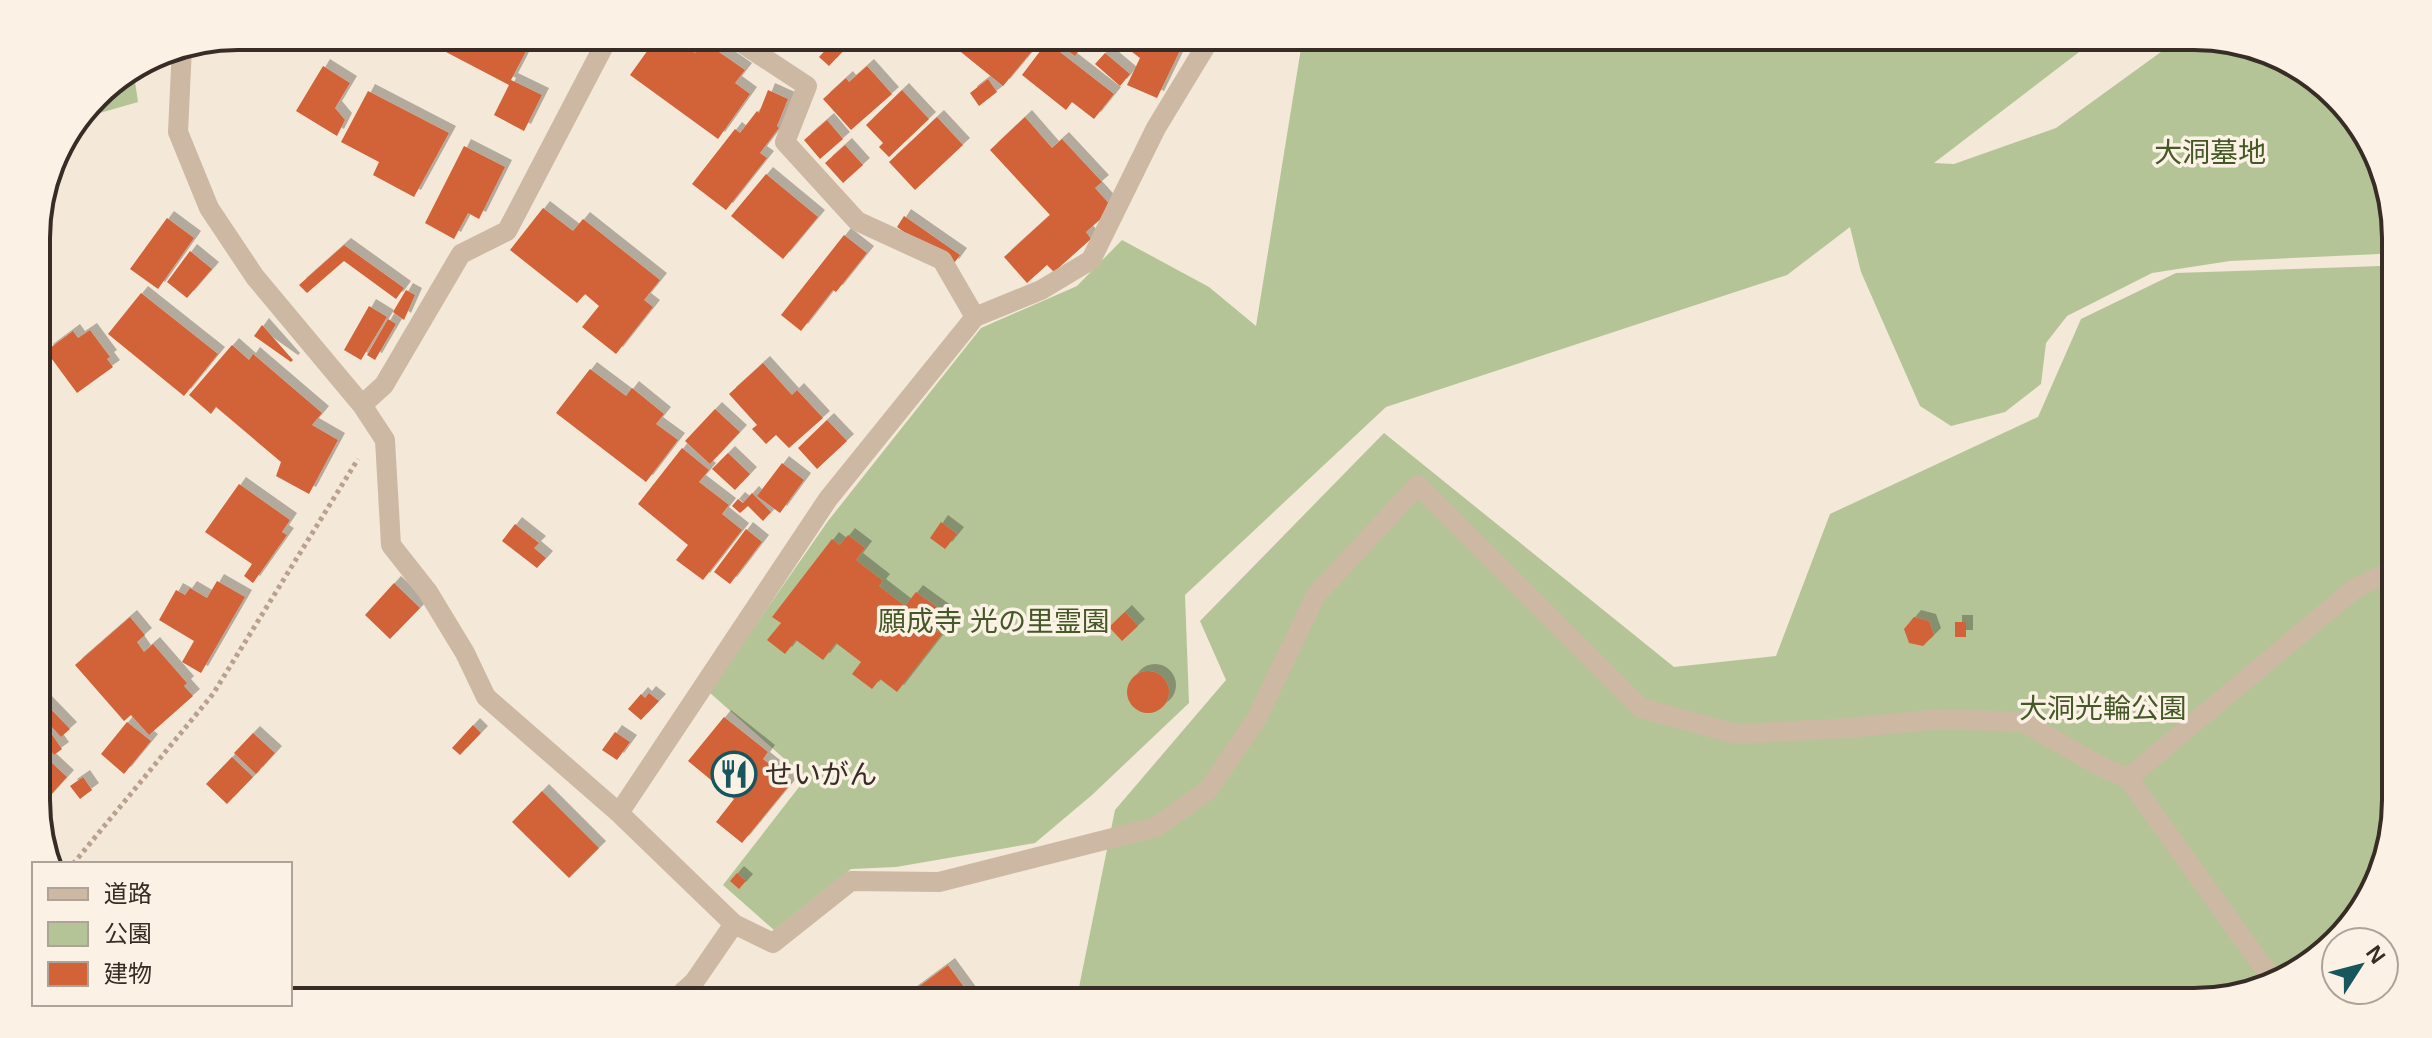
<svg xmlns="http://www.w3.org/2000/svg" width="2432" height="1038" viewBox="0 0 2432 1038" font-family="Arial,'Noto Sans JP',sans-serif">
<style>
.green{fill:#b4c497}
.building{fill:#d26238;filter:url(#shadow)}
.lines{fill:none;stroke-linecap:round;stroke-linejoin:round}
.path{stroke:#b9a18d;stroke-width:5;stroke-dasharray:4 4;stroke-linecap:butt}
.minor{stroke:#cdb8a3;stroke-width:20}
.labels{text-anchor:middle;stroke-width:7;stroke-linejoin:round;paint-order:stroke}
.park-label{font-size:28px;fill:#455827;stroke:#fbf2e5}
.poi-label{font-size:28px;fill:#372c26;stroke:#fbf2e5;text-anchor:start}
.rim{fill:none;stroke:#372c26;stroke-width:4}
</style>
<defs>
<filter id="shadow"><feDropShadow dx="7" dy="-7" stdDeviation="0" flood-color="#0004"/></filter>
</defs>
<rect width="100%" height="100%" fill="#f4e8d8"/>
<path class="green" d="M1303,36H2100L1934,163L1954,164L2056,128L2183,36H2194L2271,51L2354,115L2394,211V244L2379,254L2230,261L2152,273L2067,316L2046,343L2041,384L2005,412L1951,426L1920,406L1861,272L1850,227L1787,275L1386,407L1185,595L1189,703L1092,795L1035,843L896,867L851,869L774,930L723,885L806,778L709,692L828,521L981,328L1077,286L1122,240L1209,287L1256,326Z
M133,68L138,102L79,119L104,86Z
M2394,257L2396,801L2381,877L2317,961L2207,1002H1076L1115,810L1226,680L1200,621L1384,433L1674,667L1776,656L1830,514L2038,417L2081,319L2176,273L2381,266Z"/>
<path class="building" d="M424,36H534L511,80L542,95L524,131L494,115L509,85L423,40Z
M658,36H672L695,53L703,41L745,70L735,83L750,94L718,139L630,75Z
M941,36H1029L1038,44L1003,86Z
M1047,36H1071L1083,45L1075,56Z
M1111,36H1187L1157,98L1127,85L1140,58Z
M835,40L845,49L829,66L819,57Z
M1047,42L1114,94L1094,119L1072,102L1066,110L1022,75Z
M1105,53L1130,74L1120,86L1095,64Z
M323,66L350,83L335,108L345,120L337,136L296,111Z
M867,66L892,94L851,130L823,99L846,78L849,82Z
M988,79L997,92L979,106L970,93Z
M768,90L788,99L777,126L779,128L760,153L767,158L726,210L692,184L735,129L740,133L757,111L759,113Z
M902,90L929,119L889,157L879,147L883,143L866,125Z
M368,91L449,133L414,197L373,175L379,162L341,142Z
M937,117L963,145L915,190L889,162Z
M1025,117L1052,148L1062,139L1102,182L1095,188L1113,208L1086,232L1091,239L1054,272L1047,265L1027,283L1004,257L1050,215L990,150Z
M827,120L843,139L820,159L804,140Z
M845,145L863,165L843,183L825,163Z
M464,146L505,167L479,219L468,213L454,239L425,223Z
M766,174L818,217L783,259L731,216Z
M543,208L573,231L583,219L660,280L644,300L653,307L616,354L582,327L599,306L585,294L577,303L510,250Z
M904,216L960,255L952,266L897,227Z
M167,218L194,238L158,289L130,269Z
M844,235L867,253L836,292L833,290L801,331L781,315Z
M344,245L404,288L396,299L344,261L307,293L299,285Z
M190,251L212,269L187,298L167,282Z
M406,290L415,295L404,320L393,312Z
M141,293L218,354L184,396L108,334Z
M369,306L387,317L361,360L344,350Z
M388,319L396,324L375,360L367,355Z
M262,325L293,360L291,362L254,336Z
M90,330L110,357L107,359L113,367L77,393L46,351L73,331L78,338Z
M232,345L249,360L253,354L322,413L312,425L338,440L309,494L276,476L281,462L216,407L211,414L189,395Z
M763,363L792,395L797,390L823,418L789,448L776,435L766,444L752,429L757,425L729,394Z
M590,369L626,396L632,388L664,414L656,424L678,440L646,482L556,413Z
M715,409L740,432L710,464L685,441Z
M827,420L847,441L817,469L798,448Z
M682,448L709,470L699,482L729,505L722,514L742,530L703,580L676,560L688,545L638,504Z
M728,453L750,474L735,490L712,469Z
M782,463L804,480L780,513L757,496Z
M239,484L290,520L282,532L287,535L253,583L244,576L252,564L205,532Z
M752,493L771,512L763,521L748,506L740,513L732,506L738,499L743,503Z
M941,522L957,534L945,549L930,538Z
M515,524L539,543L534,548L546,558L537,568L502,541Z
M746,529L762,542L730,584L714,572Z
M848,535L865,548L856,560L883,581L879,586L905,606L916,592L945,613L933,628L942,634L897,692L880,679L872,689L852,674L861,662L836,643L823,660L796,640L785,654L767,640L781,623L772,617L832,539L840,545Z
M217,581L245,597L201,673L182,662L194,641L159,620L176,590L185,595L190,588L207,598Z
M394,583L420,608L390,639L365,615Z
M1125,612L1138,626L1122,641L1109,627Z
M130,617L145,635L137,642L144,652L153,644L187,683L184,686L193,696L149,735L131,715L124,721L75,665Z
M1914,617L1929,621L1934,635L1923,646L1909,643L1904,629Z
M1955,622H1966V637H1955Z
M1127 692a21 21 0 1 1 42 0a21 21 0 1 1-42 0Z
M649,693L659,701L641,720L628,709L641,694L645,698Z
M42,700L70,729L61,737L38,712V704Z
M724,717L768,752L763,759L792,782L742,843L716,822L734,799L688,761Z
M127,722L151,741L124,774L101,754Z
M473,725L481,733L460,755L452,748Z
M48,729L62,749L54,755L39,736Z
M615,732L630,742L617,760L602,750Z
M253,733L275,753L256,774L234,753Z
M38,750L67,777L38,809Z
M232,757L253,777L227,804L206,784Z
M83,777L92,790L80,799L70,786Z
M542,791L599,848L569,878L512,822Z
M737,873L746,881L739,889L730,881Z
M948,965L975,1002H898Z"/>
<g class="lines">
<path class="path" d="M73,864L213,694L358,459"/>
<path class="minor" d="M731,36L807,86L785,142L857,221L942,260L975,317
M182,47L178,132L209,208L255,277L362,405L385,440L391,545L428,592L465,653L486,697L619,813L734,924L773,943L851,881L939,882L1156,827L1208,790L1257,718L1316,595L1418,485L1641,708L1736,734L1849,728L1939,719L2023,722L2100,766L2128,778
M362,405L384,385L461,254L507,231L609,36
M619,813L828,499L975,317L1041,290L1091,260L1156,128L1210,39L1208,36
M2271,978L2128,778L2354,589L2395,569
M672,1002L694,982L734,924"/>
</g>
<defs>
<g id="restaurant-ring" transform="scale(2.3)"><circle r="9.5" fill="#fbf2e5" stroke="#17565d" stroke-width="1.5"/><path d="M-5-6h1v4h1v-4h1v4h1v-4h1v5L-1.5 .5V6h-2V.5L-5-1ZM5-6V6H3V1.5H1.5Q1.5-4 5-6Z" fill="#17565d"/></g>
</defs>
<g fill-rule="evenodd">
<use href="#restaurant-ring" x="734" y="774"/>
</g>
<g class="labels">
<g class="park-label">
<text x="2210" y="162">大洞墓地</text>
<text x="994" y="631">願成寺 光の里霊園</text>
<text x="2103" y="718">大洞光輪公園</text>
</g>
<g class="poi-label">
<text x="765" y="784">せいがん</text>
</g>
</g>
<path d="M0 0H2432V1038H0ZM238 50H2194A188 188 0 0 1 2382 238V800A188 188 0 0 1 2194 988H238A188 188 0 0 1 50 800V238A188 188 0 0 1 238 50Z" fill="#fbf2e5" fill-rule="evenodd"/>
<path class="rim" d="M238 50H2194A188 188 0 0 1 2382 238V800A188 188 0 0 1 2194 988H238A188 188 0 0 1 50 800V238A188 188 0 0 1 238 50Z"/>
<rect x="32" y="862" width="260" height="144" fill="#fbf2e5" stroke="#ada399" stroke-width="2"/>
<rect x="48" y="888" width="40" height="12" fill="#cdb8a3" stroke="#ada399" stroke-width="2"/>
<text x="104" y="902" font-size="24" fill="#372c26">道路</text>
<rect x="48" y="922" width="40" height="24" fill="#b4c497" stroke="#ada399" stroke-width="2"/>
<text x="104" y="942" font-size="24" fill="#372c26">公園</text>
<rect x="48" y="962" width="40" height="24" fill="#d26238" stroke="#ada399" stroke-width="2"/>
<text x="104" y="982" font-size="24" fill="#372c26">建物</text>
<g transform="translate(2360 966) rotate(54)"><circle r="38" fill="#fbf2e5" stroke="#ada399" stroke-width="2"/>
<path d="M0-6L14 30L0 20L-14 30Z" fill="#17565d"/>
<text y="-12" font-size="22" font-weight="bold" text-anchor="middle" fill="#372c26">N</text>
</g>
</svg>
